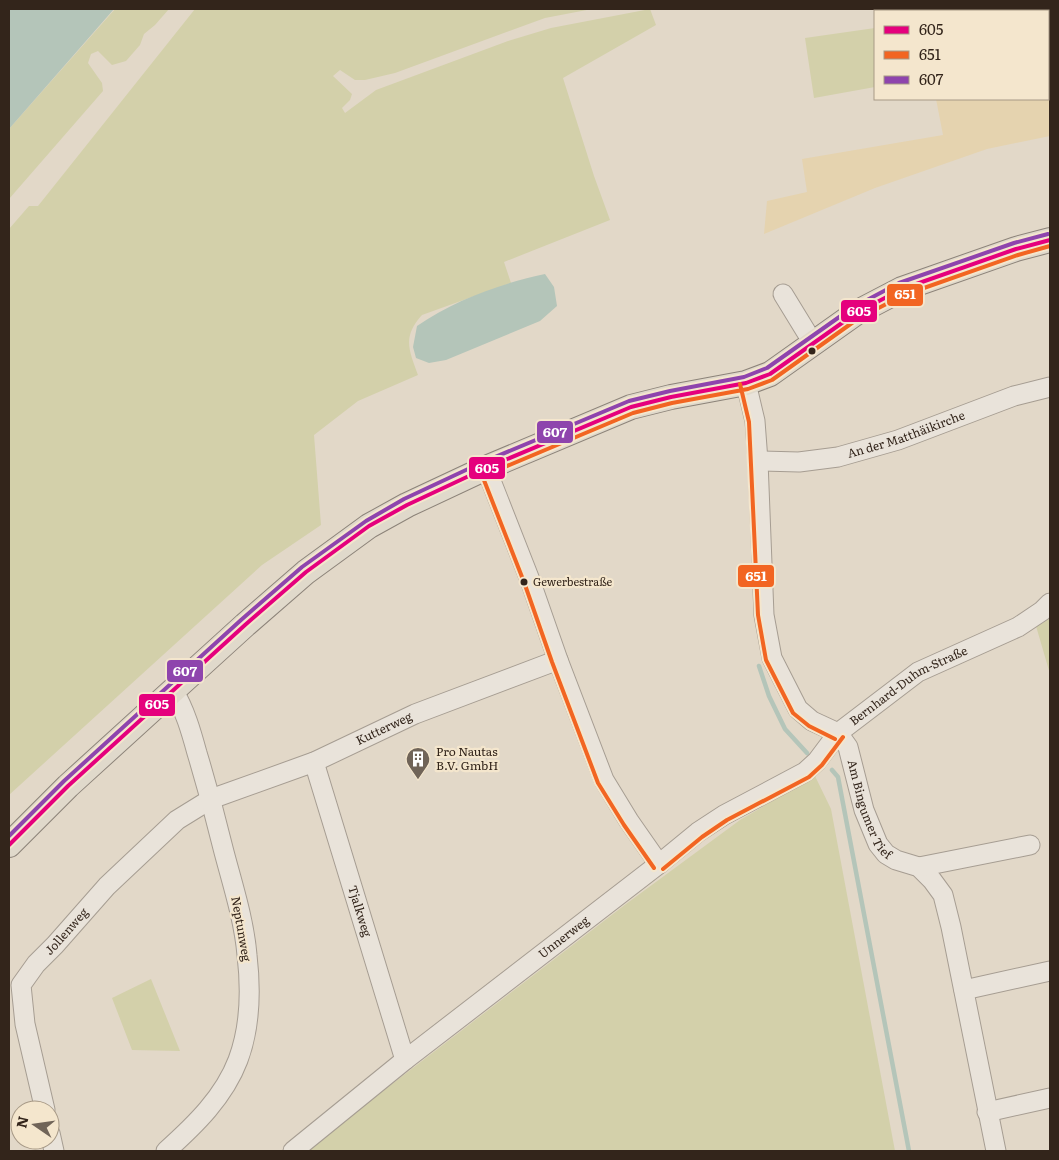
<svg xmlns="http://www.w3.org/2000/svg" width="1059" height="1160" viewBox="0 0 1059 1160" font-family="Literata,serif">
<style>
.green{fill:#d3d0aa}
.sand{fill:#e5d3af}
.water{fill:#b4c5b9}
.lines{fill:none;stroke-linecap:round;stroke-linejoin:round}
.stream{stroke:#b4c5b9;stroke-width:4.5}
.minor-casing{stroke:#a69d92;stroke-width:21}
.major-casing{stroke:#8c8379;stroke-width:26}
.minor{stroke:#e9e3da;stroke-width:19}
.major{stroke:#e0d9cb;stroke-width:24}
.bus-1-casing{stroke:#f4e6cd;stroke-width:8}
.bus-2-casing{stroke:#f4e6cd;stroke-width:8}
.bus-3-casing{stroke:#f4e6cd;stroke-width:8}
.bus-1{stroke:#e5007d;stroke-width:4}
.bus-2{stroke:#f26522;stroke-width:4}
.bus-3{stroke:#8e44ad;stroke-width:4}
.bus-dot{fill:#33251b;stroke:#f4e6cd;stroke-width:2}
.labels{text-anchor:middle;stroke-width:4.5;stroke-linejoin:round;paint-order:stroke}
.bus-label{font-size:11px;fill:#33251b;stroke:#f4e6cd;text-anchor:start}
.street-label{font-size:12px;fill:#33251b;stroke:#f4e6cd}
.poi-label{font-size:12px;fill:#33251b;stroke:#f4e6cd;text-anchor:start}
.line-badge{stroke:#f4e6cd;stroke-width:2}
.badge-label{font-size:14px;text-anchor:middle;font-weight:bold;fill:#fff}
</style>
<rect width="100%" height="100%" fill="#e2d8c8"/>
<path class="green" d="M115,9H169L155,25L144,34L140,45L126,61L112,65L98,51L91,54L88,63L102,83L103,91L9,199V129Z
M195,9H592L545,18L395,73L365,80H355L340,70L333,76L352,94L350,100L342,108L345,113L376,90L508,41L551,28L650,9L656,25L563,78L594,176L610,220L504,262L511,283L422,315C402,337 409,350 418,375L358,401L314,435L321,525L262,565L9,795V229L29,206H38Z
M875,28V87L814,98L805,38Z
M1050,610V674L1036,626Z
M815,776L831,809L895,1151H305L626,904L740,820Z
M151,979L180,1051L132,1050L112,998Z"/>
<path class="sand" d="M920,9H1050V136L987,149L875,188L764,234L767,201L807,192L802,159L943,135L936,99H1048V11H920Z"/>
<path class="water" d="M9,9H114L9,129Z
M545,274L554,287L557,306L540,321L446,360L429,363L416,358L413,347L417,326C454,300 502,283 545,274Z"/>
<g class="lines">
<path class="stream" d="M759,666L769,696L785,729L807,753
M832,770L838,777L909,1151"/>
<g class="minor-casing">
<g id="minor">
<path d="M783,294L813,343"/>
<path id="s1" d="M746,383L755,421L758,461L764,615L772,658L798,709L812,721L838,733L848,747L864,810L878,844L886,854L896,860L919,867L932,880L943,895L951,927L996,1151"/>
<path id="s2" d="M758,461L799,462L838,457L898,440L1014,396L1050,387"/>
<path d="M486,468L530,580L558,660L604,780L629,821L659,864"/>
<path id="s3" d="M314,762L405,1060"/>
<path d="M919,867L1030,845"/>
<path d="M964,990L1050,971"/>
<path id="s4" d="M45,1110L25,1024L21,985L36,964L55,945L107,886L177,820L211,799L314,762L415,714L558,660"/>
<path d="M987,1112L1050,1098"/>
<path d="M50,1133L54,1151"/>
<path d="M166,1151C195,1125 224,1097 238,1060C250,1028 251,989 247,955C244,920 233,886 224,852C216,819 207,786 197,753C191,731 185,710 173,690"/>
<path id="s5" d="M293,1151L405,1060L659,864L698,832L724,815L805,772L817,761L838,733L918,672L1018,627L1042,611L1050,603"/>
</g>
</g>
<g class="major-casing">
<path id="major" d="M9,845L68,786L245,625L306,572L369,526L407,505L486,468L631,407L671,397L746,383L770,374L856,313L902,289L1016,249L1050,240"/>
</g>
<use href="#minor" class="minor"/>
<use href="#major" class="major"/>
<g class="bus-1-casing">
<path id="bus-1" d="M9,845L68,786L245,625L306,572L369,526L407,505L486,468L631,407L671,397L746,383L770,374L856,313L902,289L1016,249L1050,240"/>
</g>
<g class="bus-2-casing">
<path id="bus-2" d="M740,384L749,422L758,615L766,660L793,713L809,726L835,739
M480,470L524,582L552,662L598,783L624,825L654,868
M488,474L633,413L672,403L748,389L772,380L859,318L904,295L1018,255L1050,246
M663,869L702,837L727,820L809,777L822,765L843,737"/>
</g>
<g class="bus-3-casing">
<path id="bus-3" d="M9,836L64,781L241,620L302,567L366,521L404,499L483,462L629,401L670,391L744,377L767,368L852,308L899,283L1014,243L1048,234"/>
</g>
<use href="#bus-1" class="bus-1"/>
<use href="#bus-2" class="bus-2"/>
<use href="#bus-3" class="bus-3"/>
</g>
<defs>
<g id="building-pin" transform="scale(1.25)"><path d="M0 17L-7.5 6A9.5 9.5 0 1 1 7.5 6Z" fill="#706458" stroke="#f4e6cd"/><path d="M-4-6H4V6H1V3H-1V6H-4ZM-2.5-4.3h1.7v1.8h-1.7ZM.8-4.3h1.7v1.8H.8ZM-2.5-1h1.7V.8h-1.7ZM.8-1h1.7V.8H.8Z" fill="#fff"/></g>
</defs>
<g fill-rule="evenodd">
<use href="#building-pin" x="418" y="759"/>
</g>
<g class="bus-dot">
<circle cx="812" cy="351" r="4.5"/>
<circle cx="524" cy="582" r="4.5"/>
</g>
<g class="labels">
<g class="bus-label">
<text x="533" y="586">Gewerbestraße</text>
</g>
<g class="street-label">
<text dy="4" stroke="none"><textPath href="#s2" startOffset="152">An der Matthäikirche</textPath></text>
<text dy="4" stroke="none"><textPath href="#s5" startOffset="775">Bernhard-Duhm-Straße</textPath></text>
<text dy="4" stroke="none"><textPath href="#s4" startOffset="582">Kutterweg</textPath></text>
<text dy="4" stroke="none"><textPath href="#s1" startOffset="465">Am Bingumer Tief</textPath></text>
<text dy="4" stroke="none"><textPath href="#s3" startOffset="156">Tjalkweg</textPath></text>
<text transform="translate(241 929) rotate(80)" y="4">Neptunweg</text>
<text dy="4" stroke="none"><textPath href="#s4" startOffset="198">Jollenweg</textPath></text>
<text dy="4" stroke="none"><textPath href="#s5" startOffset="345">Unnerweg</textPath></text>
</g>
<g class="poi-label">
<text x="436" y="756">Pro Nautas<tspan x="436" dy="14">B.V. GmbH</tspan></text>
</g>
</g>
<g class="line-badge">
<rect x="886" y="283" width="38" height="24" rx="5" fill="#f26522"/>
<rect x="840" y="299" width="38" height="24" rx="5" fill="#e5007d"/>
<rect x="536" y="420" width="38" height="24" rx="5" fill="#8e44ad"/>
<rect x="468" y="456" width="38" height="24" rx="5" fill="#e5007d"/>
<rect x="737" y="564" width="38" height="24" rx="5" fill="#f26522"/>
<rect x="166" y="659" width="38" height="24" rx="5" fill="#8e44ad"/>
<rect x="138" y="693" width="38" height="24" rx="5" fill="#e5007d"/>
</g>
<g class="badge-label">
<text x="905" y="299">651</text>
<text x="859" y="316">605</text>
<text x="555" y="437">607</text>
<text x="487" y="473">605</text>
<text x="756" y="581">651</text>
<text x="185" y="676">607</text>
<text x="157" y="709">605</text>
</g>
<rect width="1059" height="1160" fill="none" stroke="#33251b" stroke-width="20"/>
<rect x="874" y="10" width="175" height="90" fill="#f4e6cd" stroke="#a79986"/>
<rect x="884" y="26" width="25" height="8" fill="#e5007d" stroke="#a79986"/>
<text x="919" y="35" font-size="15" fill="#33251b">605</text>
<rect x="884" y="51" width="25" height="8" fill="#f26522" stroke="#a79986"/>
<text x="919" y="60" font-size="15" fill="#33251b">651</text>
<rect x="884" y="76" width="25" height="8" fill="#8e44ad" stroke="#a79986"/>
<text x="919" y="85" font-size="15" fill="#33251b">607</text>
<g transform="translate(35 1125) rotate(283)"><circle r="24" fill="#f4e6cd" stroke="#a79986"/>
<path d="M0-4L9 19L0 12L-9 19Z" fill="#706458"/>
<text y="-8" font-size="14" font-weight="bold" text-anchor="middle" fill="#33251b">N</text>
</g>
</svg>
